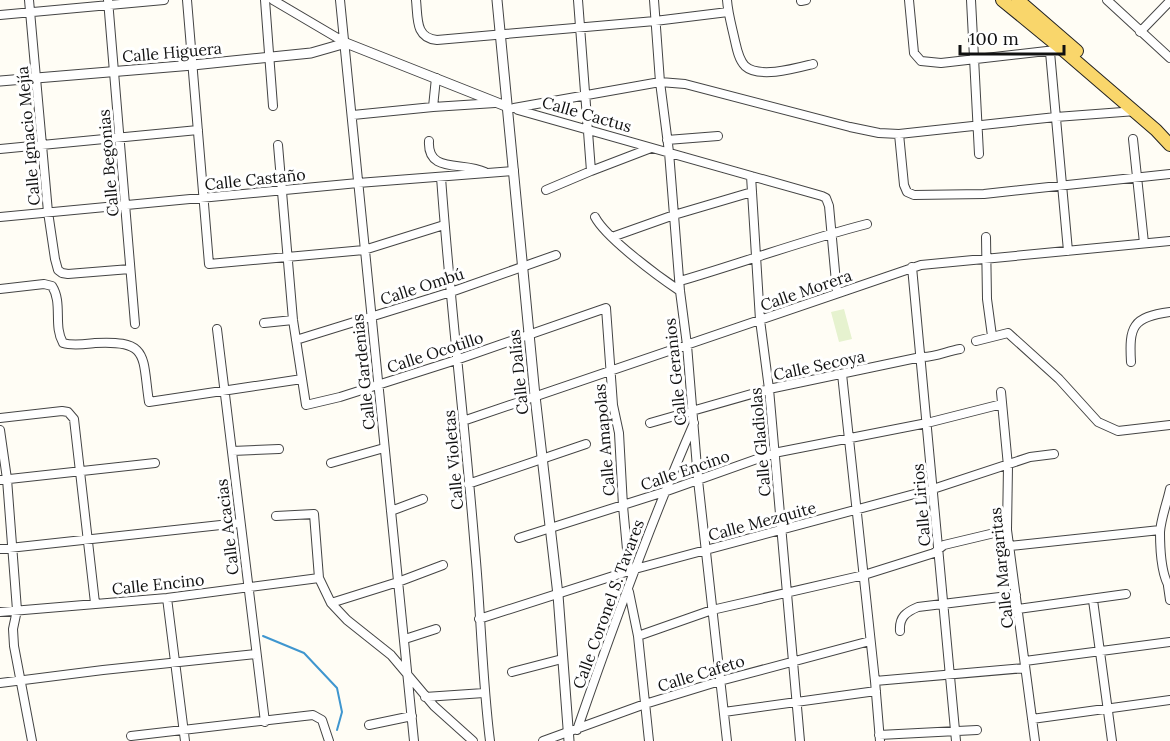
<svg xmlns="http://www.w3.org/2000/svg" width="1170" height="741" viewBox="0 0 1170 741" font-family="Lora,serif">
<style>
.pitch{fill:#e6f2cf}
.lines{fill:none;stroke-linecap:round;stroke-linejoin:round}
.stream{stroke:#3f96cf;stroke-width:2}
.minor-casing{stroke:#444;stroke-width:10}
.tertiary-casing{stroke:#444;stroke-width:11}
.primary-casing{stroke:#222;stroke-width:14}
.minor{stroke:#fff;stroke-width:8}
.tertiary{stroke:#fff;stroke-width:9}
.primary{stroke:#f9d66b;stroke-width:12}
.labels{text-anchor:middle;stroke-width:6;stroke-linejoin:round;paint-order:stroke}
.street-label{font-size:16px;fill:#111;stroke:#fff}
</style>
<rect width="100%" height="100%" fill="#fffdf5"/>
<path class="pitch" d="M844,309L852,339L839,342L831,312Z"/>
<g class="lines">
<path class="stream" d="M263,636L304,653L337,688L342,712L337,730"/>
<g class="minor-casing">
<path id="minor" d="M29,0L48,212L55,259L58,270L62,273L68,274L130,269
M108,0L135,324
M187,0L209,264L364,250L444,225
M265,0L273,106
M273,0L346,43
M340,0L414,741
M416,0C418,18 415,38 437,40L655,21L728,12
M578,0L591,171
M654,0L660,82L669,152L680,291L687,345L698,480L727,741
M727,0C728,14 732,27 735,41C737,50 739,60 745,66C759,79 797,68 813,64
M909,0L914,53L921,61L941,63L1064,49
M971,0L979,154
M1107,0L1170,58
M801,1L806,0
M0,15L164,0
M1140,32L1170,1
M1050,52L1068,251
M433,107L436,78
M514,108L660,82L685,84L850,127L879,133L899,134L1056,117L1136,111
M518,110L822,196L826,198L829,206L837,293
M353,115L433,107L495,103
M899,134L904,185L907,192L914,195L984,194L1170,174
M1133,139L1144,243
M667,140L718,136
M429,141C427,174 463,161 485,172
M278,145L293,320L306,405L340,397L456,360L606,308L613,405L619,433L623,506L629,571
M0,149L198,130
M751,176L760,320L769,389L800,741
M441,177C450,302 465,425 475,550C481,614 482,677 490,741
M546,190L591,171L651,148
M0,217L358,183L514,171
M595,217C606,238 659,277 680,291
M612,237L674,215L752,192
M986,237L987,299L992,336
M912,267L956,741
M680,281C742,263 804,240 867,224
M0,289L44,284L52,286C63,303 53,326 63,343C73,346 85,344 95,343C150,340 142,356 149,402L302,379
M264,323L293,320
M217,329L265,722
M296,340L451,292L556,255
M976,341L1008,333L1059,379L1098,422L1118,431L1170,425
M1131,362C1129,327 1132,317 1170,312
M842,374L875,681L880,741
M1001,392L1008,466L1007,530L1035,741
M0,418L62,411L68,412L74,419L95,603
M463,421L921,265L1170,241
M650,423L769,389L921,357C934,358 947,351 960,349
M0,430L7,479L17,610L13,629L14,646L32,741
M232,451L279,449
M331,463L384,448
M0,480L155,463
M468,484L586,444
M1170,489C1167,503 1161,518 1160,532C1160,548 1161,575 1170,588
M391,511L423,499
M276,516L314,514L319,578L331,603L347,620L391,655L434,706L473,741
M519,538L664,492L774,453L927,423L1002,404
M1010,546L1160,530
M0,549L239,523
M1168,586L1170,600
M629,592L638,636L649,741
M167,598L185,741
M1093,600L1112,741
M331,603L398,582L443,565
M1018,609L1126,594
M0,612L167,598L319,578
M479,619L635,569L933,489L1030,457L1054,454
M900,631C899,617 906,612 918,607L1016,595
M638,636L712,610L864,575L934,553L944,545L1007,530
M405,639L436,629
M1025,661L1170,642
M512,672L562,659
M875,681L1025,668
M0,683L103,670L256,654
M425,697L484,693
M724,712L876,691
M1032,719L1170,700
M369,725L412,716
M577,730C613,626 650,524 694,423
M879,735L977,730
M131,736L313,715L322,720L329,741
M543,741L645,704L720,681L870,641"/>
</g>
<g class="tertiary-casing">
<path id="tertiary" d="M497,0L535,396L558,595L569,741
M0,81L193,65L311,53L346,43L508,107"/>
</g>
<g class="primary-casing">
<path id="primary" d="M1002,0L1063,50L1156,130L1170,145
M1018,0L1077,51"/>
</g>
<use href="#minor" class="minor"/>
<use href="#tertiary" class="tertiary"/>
<use href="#primary" class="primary"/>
</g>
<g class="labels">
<g class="street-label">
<text transform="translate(172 52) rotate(-5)" y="6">Calle Higuera</text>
<text transform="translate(587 114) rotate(16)" y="6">Calle Cactus</text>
<text transform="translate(28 136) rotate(-95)" y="6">Calle Ignacio Mejía</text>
<text transform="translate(108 163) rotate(-95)" y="6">Calle Begonias</text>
<text transform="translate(255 179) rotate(-6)" y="6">Calle Castaño</text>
<text transform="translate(422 286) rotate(-18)" y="6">Calle Ombú</text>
<text transform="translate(806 290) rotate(-19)" y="6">Calle Morera</text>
<text transform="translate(435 352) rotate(-18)" y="6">Calle Ocotillo</text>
<text transform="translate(819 365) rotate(-12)" y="6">Calle Secoya</text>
<text transform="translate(363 372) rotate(-96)" y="6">Calle Gardenias</text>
<text transform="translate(518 372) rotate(-96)" y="6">Calle Dalias</text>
<text transform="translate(675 372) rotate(-96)" y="6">Calle Geranios</text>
<text transform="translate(604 440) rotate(-95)" y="6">Calle Amapolas</text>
<text transform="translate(760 442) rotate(-95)" y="6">Calle Gladiolas</text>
<text transform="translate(453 460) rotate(-95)" y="6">Calle Violetas</text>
<text transform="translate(685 470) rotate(-19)" y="6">Calle Encino</text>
<text transform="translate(921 505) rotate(-95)" y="6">Calle Lirios</text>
<text transform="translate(762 521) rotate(-15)" y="6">Calle Mezquite</text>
<text transform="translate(227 527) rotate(-97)" y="6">Calle Acacias</text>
<text transform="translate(1001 568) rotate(-96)" y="6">Calle Margaritas</text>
<text transform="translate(158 584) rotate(-6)" y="6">Calle Encino</text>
<text transform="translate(608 604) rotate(-70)" y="6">Calle Coronel S. Tavares</text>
<text transform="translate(701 673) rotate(-17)" y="6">Calle Cafeto</text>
</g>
</g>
<path d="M960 45v9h104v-9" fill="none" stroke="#111111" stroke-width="3"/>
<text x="969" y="45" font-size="18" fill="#111111" stroke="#ffffff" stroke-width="4.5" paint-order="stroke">100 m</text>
</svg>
